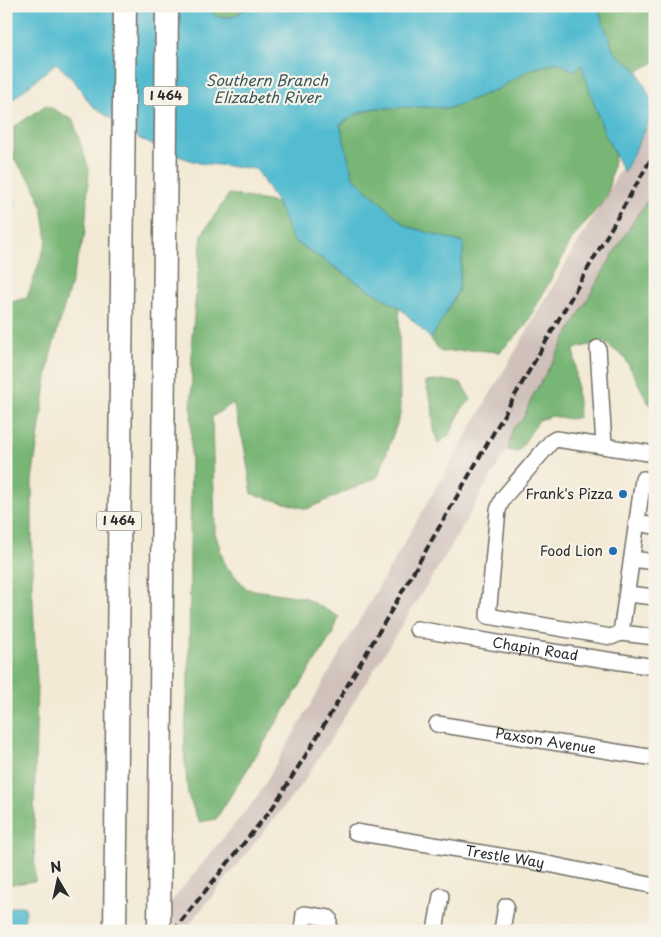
<svg xmlns="http://www.w3.org/2000/svg" width="661" height="937" viewBox="0 0 661 937" font-family="'Playpen Sans',sans-serif">
<style>
.industrial{fill:#cfc0ba}
.forest{fill:#78b676;stroke:#527050}
.water{fill:#53bcd0;stroke:#3f747e}
.lines{fill:none;stroke-linecap:round;stroke-linejoin:round}
.minor-casing{stroke:#716e66;stroke-width:18}
.highway-casing{stroke:#716e66;stroke-width:25}
.minor{stroke:#fff;stroke-width:15}
.highway{stroke:#fff;stroke-width:22}
.rail{stroke:#2b2b2b;stroke-width:4;stroke-dasharray:8 4;stroke-linecap:butt}
.poi-dot{fill:#1f6fb2;stroke:#f7f3e8;stroke-width:2}
.labels{text-anchor:middle;stroke-width:4.5;stroke-linejoin:round;paint-order:stroke}
.shield{fill:#f7f3e8;stroke:#686764;stroke-width:1}
.shield-label{font-size:12px;font-weight:bold;fill:#2b2b2b}
.poi-label{font-size:14px;fill:#2b2b2b;stroke:#f7f3e8;text-anchor:end}
.street-label{font-size:14px;fill:#2b2b2b;stroke:#f7f3e8}
.water-label{font-size:15px;font-style:italic;fill:#37565d;stroke:#f7f3e8}
</style>
<rect width="100%" height="100%" fill="#f7f3e8"/>
<filter id="ink" filterUnits="userSpaceOnUse"><feTurbulence type="fractalNoise" baseFrequency=".02" numOctaves="2"/><feDisplacementMap in="SourceGraphic" scale="10" xChannelSelector="R" yChannelSelector="G"/><feConvolveMatrix kernelMatrix="1 2 1 2 8 2 1 2 1" color-interpolation-filters="sRGB"/></filter>
<filter id="wash" filterUnits="userSpaceOnUse"><feTurbulence type="fractalNoise" baseFrequency=".0096" numOctaves="4" result="noise"/><feDisplacementMap in="SourceGraphic" scale="20" xChannelSelector="R" yChannelSelector="G"/><feGaussianBlur stdDeviation="1.12" result="paint"/><feColorMatrix in="noise" values="0 0 0 0 0 0 0 0 0 0 0 0 0 0 0 0 0 1.4 0 .05"/><feComposite in="paint" operator="in"/></filter>
<g filter="url(#wash)">
<rect width="100%" height="100%" fill="#f3ead5"/>
<path class="industrial" d="M655,110V194L447,553L303,783L184,931H147L257,797Z"/>
<path class="forest" d="M209,6H249C235,16 232,19 215,16Z
M603,6H655V62L638,71L614,52L600,14Z
M581,61L604,132L615,155L607,197L574,236L525,327L500,352L476,350L441,352L431,339L458,291L464,243L406,226L353,177L340,125L353,116L375,108L425,107L450,108L500,88L528,70L557,62Z
M46,105L73,120L89,170L85,233L50,357L32,480V584L37,682L34,823L35,881L6,885V303L27,298L47,240L42,206L33,184L14,159V127Z
M655,189V409L649,404L625,358L603,341L574,349L579,417L570,419L552,416L539,420L518,452L508,450L513,428L523,419L532,397C573,328 609,255 655,189Z
M229,194L277,203L293,240L360,284L399,307L400,415L378,477L307,509L252,494L244,445L233,403L212,417L215,533L225,565L247,589L303,597L339,617L333,633L216,819L199,822L188,795L184,750L189,663L192,336L202,234Z
M443,380L461,383L471,400L461,410L450,434L438,444L434,430L432,404L425,382Z"/>
<path class="water" d="M6,6H209L215,16C232,19 236,16 249,6H370L376,14L407,9L411,6H603L600,14L614,52L638,71L655,109L624,173L604,132L581,65L574,71L557,62L528,70L500,88L450,108L425,107L375,108L360,112L340,124L353,177L406,226L464,243L458,291L431,339L399,307L360,284L293,240L277,203L256,169L199,163L166,152L140,139L91,105L76,83L56,63L6,105Z
M6,188L15,201L10,230L9,256L6,263Z
M16,906H24L26,911L22,931H6V910Z"/>
</g>
<g filter="url(#ink)">
<g class="lines">
<g class="minor-casing">
<g id="minor">
<path d="M598,348L604,446"/>
<path d="M655,481L643,479L621,633L655,637"/>
<path d="M637,523L655,526"/>
<path d="M632,559L655,562"/>
<path d="M627,594L655,597"/>
<path id="s1" d="M417,629L533,649L655,667"/>
<path d="M621,633L611,637L488,616L498,510L503,498L551,442L556,439L655,454"/>
<path id="s2" d="M437,724L655,758"/>
<path id="s3" d="M355,832L548,864L655,886"/>
<path d="M302,931L304,914L329,918V931"/>
<path d="M435,931L441,896"/>
<path d="M502,931L506,906"/>
</g>
</g>
<g class="highway-casing">
<path id="highway" d="M115,931L125,6
M159,931L167,6"/>
</g>
<use href="#minor" class="minor"/>
<use href="#highway" class="highway"/>
<path class="rail" d="M173,931L273,807L314,742L387,618L655,152"/>
</g>
</g>
<g class="poi-dot">
<circle cx="623" cy="494" r="5"/>
<circle cx="613" cy="551" r="5"/>
</g>
<g class="labels">
<g class="shield">
<rect x="143.5" y="86.5" width="45" height="19" rx="4"/>
<rect x="96.5" y="511.5" width="45" height="19" rx="4"/>
</g>
<g class="shield-label">
<text x="166" y="100">I 464</text>
<text x="119" y="525">I 464</text>
</g>
<g class="poi-label">
<text x="613" y="499">Frank's Pizza</text>
<text x="603" y="556">Food Lion</text>
</g>
<g class="street-label">
<text dy="5" stroke="none"><textPath href="#s1" startOffset="120">Chapin Road</textPath></text>
<text dy="5" stroke="none"><textPath href="#s2" startOffset="110">Paxson Avenue</textPath></text>
<text dy="5" stroke="none"><textPath href="#s3" startOffset="152">Trestle Way</textPath></text>
</g>
<g class="water-label">
<text x="267" y="86">Southern Branch<tspan x="267" dy="17">Elizabeth River</tspan></text>
</g>
</g>
<rect width="661" height="937" fill="none" stroke="#f7f3e8" stroke-width="25"/>
<g transform="translate(58 880) rotate(351)" stroke="#f7f3e8" stroke-width="4" paint-order="stroke">
<path d="M0-4L9 19L0 12L-9 19Z" fill="#2b2b2b"/>
<text y="-8" font-size="14" font-weight="bold" text-anchor="middle" fill="#2b2b2b">N</text>
</g>
</svg>
